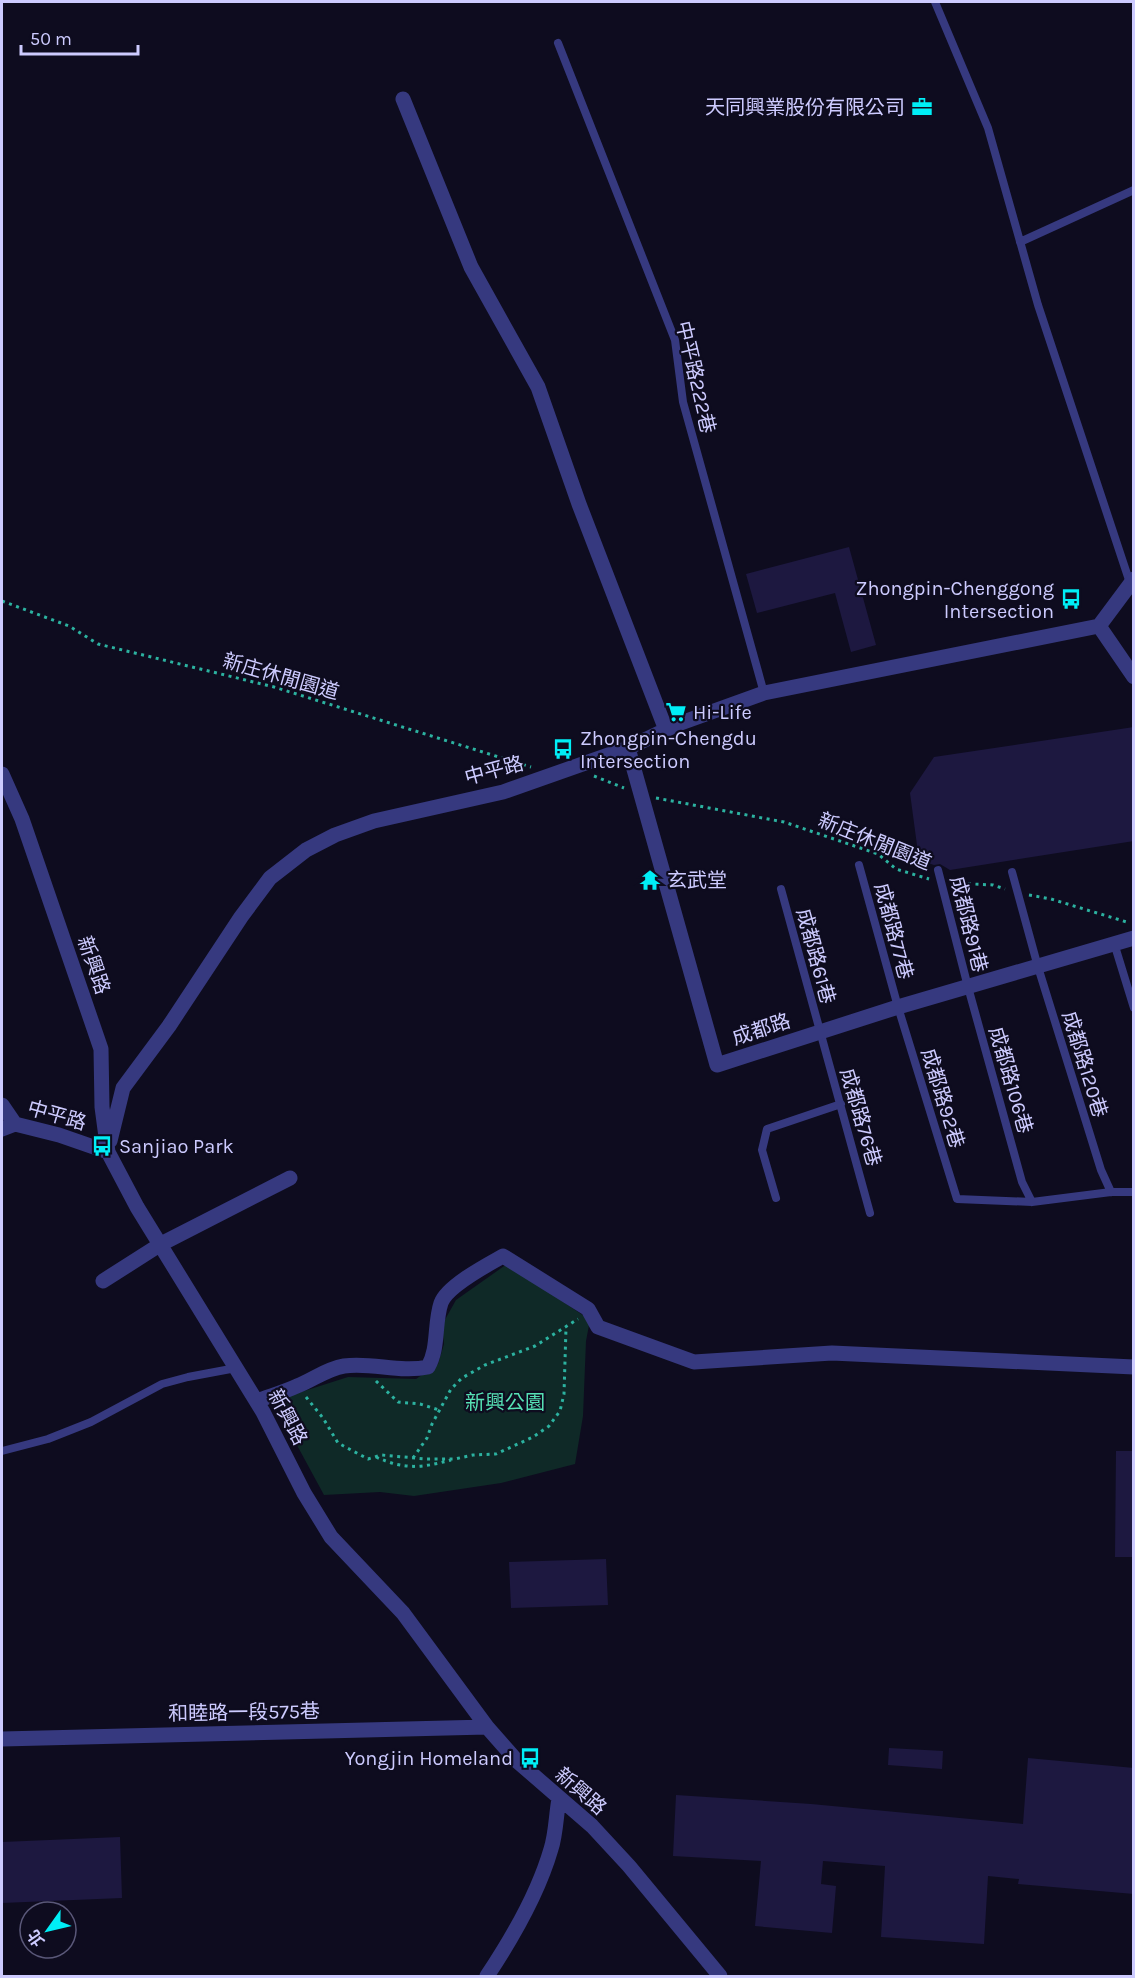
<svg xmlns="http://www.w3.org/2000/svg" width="1135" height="1978" viewBox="0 0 1135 1978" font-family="Karla,'Noto Sans TC',sans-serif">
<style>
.green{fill:#0f2927}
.building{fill:#1d1840}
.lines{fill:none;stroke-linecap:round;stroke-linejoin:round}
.path{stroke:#2cb2a0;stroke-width:3;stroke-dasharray:3 4.5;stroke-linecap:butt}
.service{stroke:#36397f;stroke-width:8}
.minor{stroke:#36397f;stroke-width:15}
.labels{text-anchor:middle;stroke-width:4.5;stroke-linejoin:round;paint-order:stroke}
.poi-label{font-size:20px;fill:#cdcbff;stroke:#0e0c1f;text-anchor:start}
.street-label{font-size:20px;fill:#cdcbff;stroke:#0e0c1f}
.park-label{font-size:20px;fill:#56e0b4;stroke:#0e0c1f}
</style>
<rect width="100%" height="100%" fill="#0e0c1f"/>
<path class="green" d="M507,1264L590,1320L586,1341L583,1416L575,1464L501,1483L414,1496L380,1492L324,1495L273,1401L348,1377L416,1379L438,1364L444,1344L442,1325L456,1300Z"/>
<path class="building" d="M849,547L876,645L851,652L835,593L757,613L746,574Z
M1134,727V841L950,870L940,864L934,865L919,860L910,793L934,757Z
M1116,1451H1134V1557H1115Z
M606,1559L608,1605L511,1608L509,1562Z
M889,1748L943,1751L942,1769L888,1765Z
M1028,1758L1134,1768V1894L1018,1884L1019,1879L988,1876L984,1944L881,1937L885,1866L823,1861L821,1884L836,1886L832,1933L755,1926L761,1861L673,1856L676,1795L811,1804L1023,1824Z
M120,1837L122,1898L2,1903V1842Z"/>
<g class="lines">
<path class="path" d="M2,601L69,626L98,644L274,687L531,767
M594,776L624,788
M656,798L784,822L878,854L896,869L929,879
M953,883L993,885L1005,889
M1029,895L1051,899L1130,923
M376,1381L398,1402L420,1404L439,1410
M306,1397L323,1418L338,1443L368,1459L381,1455L426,1459H455L473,1455L496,1454L533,1437L549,1426L560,1411L564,1394L566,1328
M376,1457C405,1470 421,1468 451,1460
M413,1458L427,1438L432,1424L451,1389L462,1378L485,1365L535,1346L578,1319"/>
<path class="service" d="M935,2L988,128L1038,305L1130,583
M558,43L675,340L683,402L764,693
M1020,242L1134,190
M859,865L898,1007L957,1199L1032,1202L1111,1192H1134
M938,870L968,987L1022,1182L1032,1202
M1012,872L1038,967L1101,1170L1111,1192
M781,889L870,1213
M1114,943L1134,1008
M776,1198L762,1150L767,1129L841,1104
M2,1451L48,1439L91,1422L162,1384L188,1377L236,1368"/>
<path class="minor" d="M403,99L471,267L538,387L579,504L666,730
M1099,626L1134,677
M628,748L717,1065L898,1007L1134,938
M2,774L22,819L101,1049L102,1107L108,1152L137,1207L263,1412L304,1493L331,1537L403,1613L487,1727L517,1761L592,1826L629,1866L720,1976
M2,1105L15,1124
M2,1129L15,1124L59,1135L108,1152
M110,1141L123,1088L169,1026L241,917L270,878L306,850L335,835L374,821L503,792L628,748L678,724L764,693L1099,626L1134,579
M103,1281L161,1244L290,1178
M257,1401C270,1396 284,1392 297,1386C313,1380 326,1369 344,1366C372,1362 400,1373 428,1367C439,1348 434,1324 441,1303C447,1286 487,1265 503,1256L588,1309L598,1327L694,1362L832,1353L1134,1367
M2,1739L487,1727
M487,1976C513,1937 538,1894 551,1849C556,1834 556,1815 559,1799"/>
</g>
<defs>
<g id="office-bare" transform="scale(1.62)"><path d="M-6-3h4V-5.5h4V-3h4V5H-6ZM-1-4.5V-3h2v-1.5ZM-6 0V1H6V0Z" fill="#00eef6" stroke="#0e0c1f" stroke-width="2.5" paint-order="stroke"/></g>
<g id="bus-bare" transform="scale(1.62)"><path d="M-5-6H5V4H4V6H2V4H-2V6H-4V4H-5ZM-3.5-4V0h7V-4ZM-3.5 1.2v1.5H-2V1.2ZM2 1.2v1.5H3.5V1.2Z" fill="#00eef6" stroke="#0e0c1f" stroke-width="2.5" paint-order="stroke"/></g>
<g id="supermarket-bare" transform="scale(1.62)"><path d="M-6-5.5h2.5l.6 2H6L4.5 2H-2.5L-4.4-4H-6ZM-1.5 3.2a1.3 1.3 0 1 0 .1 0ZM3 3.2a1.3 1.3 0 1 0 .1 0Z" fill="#00eef6" stroke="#0e0c1f" stroke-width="2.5" paint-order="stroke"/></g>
<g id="temple-bare" transform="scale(1.62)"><path d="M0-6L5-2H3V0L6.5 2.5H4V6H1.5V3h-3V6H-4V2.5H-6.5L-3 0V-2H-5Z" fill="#00eef6" stroke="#0e0c1f" stroke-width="2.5" paint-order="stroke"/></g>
</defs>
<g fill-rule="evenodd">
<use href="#office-bare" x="922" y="107"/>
<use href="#bus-bare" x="1071" y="599"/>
<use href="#supermarket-bare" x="676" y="712"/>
<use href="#bus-bare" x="563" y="749"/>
<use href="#temple-bare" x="650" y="880"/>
<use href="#bus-bare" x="102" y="1146"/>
<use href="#bus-bare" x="530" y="1758"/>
</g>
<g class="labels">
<g class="poi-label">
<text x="905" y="114" text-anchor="end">天同興業股份有限公司</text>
<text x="1054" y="595" text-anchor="end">Zhongpin-Chenggong<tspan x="1054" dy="23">Intersection</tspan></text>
<text x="693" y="719">Hi-Life</text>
<text x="580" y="745">Zhongpin-Chengdu<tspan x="580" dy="23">Intersection</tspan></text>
<text x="667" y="887">玄武堂</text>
<text x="119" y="1153">Sanjiao Park</text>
<text x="513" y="1765" text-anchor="end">Yongjin Homeland</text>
</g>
<g class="street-label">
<text transform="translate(696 377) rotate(77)" y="7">中平路222巷</text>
<text transform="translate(281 676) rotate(16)" y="7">新庄休閒園道</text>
<text transform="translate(494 770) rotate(-15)" y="7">中平路</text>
<text transform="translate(875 841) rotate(22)" y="7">新庄休閒園道</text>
<text transform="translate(969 924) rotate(76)" y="7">成都路91巷</text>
<text transform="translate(894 931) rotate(75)" y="7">成都路77巷</text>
<text transform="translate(816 956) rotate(75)" y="7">成都路61巷</text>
<text transform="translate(94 965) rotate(71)" y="7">新興路</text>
<text transform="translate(761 1029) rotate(-18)" y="7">成都路</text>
<text transform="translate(1085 1064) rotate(73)" y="7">成都路120巷</text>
<text transform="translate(1011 1080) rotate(74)" y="7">成都路106巷</text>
<text transform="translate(943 1098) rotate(73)" y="7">成都路92巷</text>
<text transform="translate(57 1115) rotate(16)" y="7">中平路</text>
<text transform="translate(861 1117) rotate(74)" y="7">成都路76巷</text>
<text transform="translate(288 1417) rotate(62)" y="7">新興路</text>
<text transform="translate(244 1712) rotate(-1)" y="7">和睦路一段575巷</text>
<text transform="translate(581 1791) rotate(41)" y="7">新興路</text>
</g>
<g class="park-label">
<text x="505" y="1409">新興公園</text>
</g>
</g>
<rect width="1135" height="1978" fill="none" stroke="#cdcbff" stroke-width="6"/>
<g transform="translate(48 1930) rotate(236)"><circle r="28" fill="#0e0c1f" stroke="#5a5879" stroke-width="1.5"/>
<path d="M0-4.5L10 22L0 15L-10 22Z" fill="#00eef6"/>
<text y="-9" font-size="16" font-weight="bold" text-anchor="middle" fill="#cdcbff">北</text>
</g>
<path d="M21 45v9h117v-9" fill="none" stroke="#cdcbff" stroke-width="3"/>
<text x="30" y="45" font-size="18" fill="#cdcbff" stroke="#0e0c1f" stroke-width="4.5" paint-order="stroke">50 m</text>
</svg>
